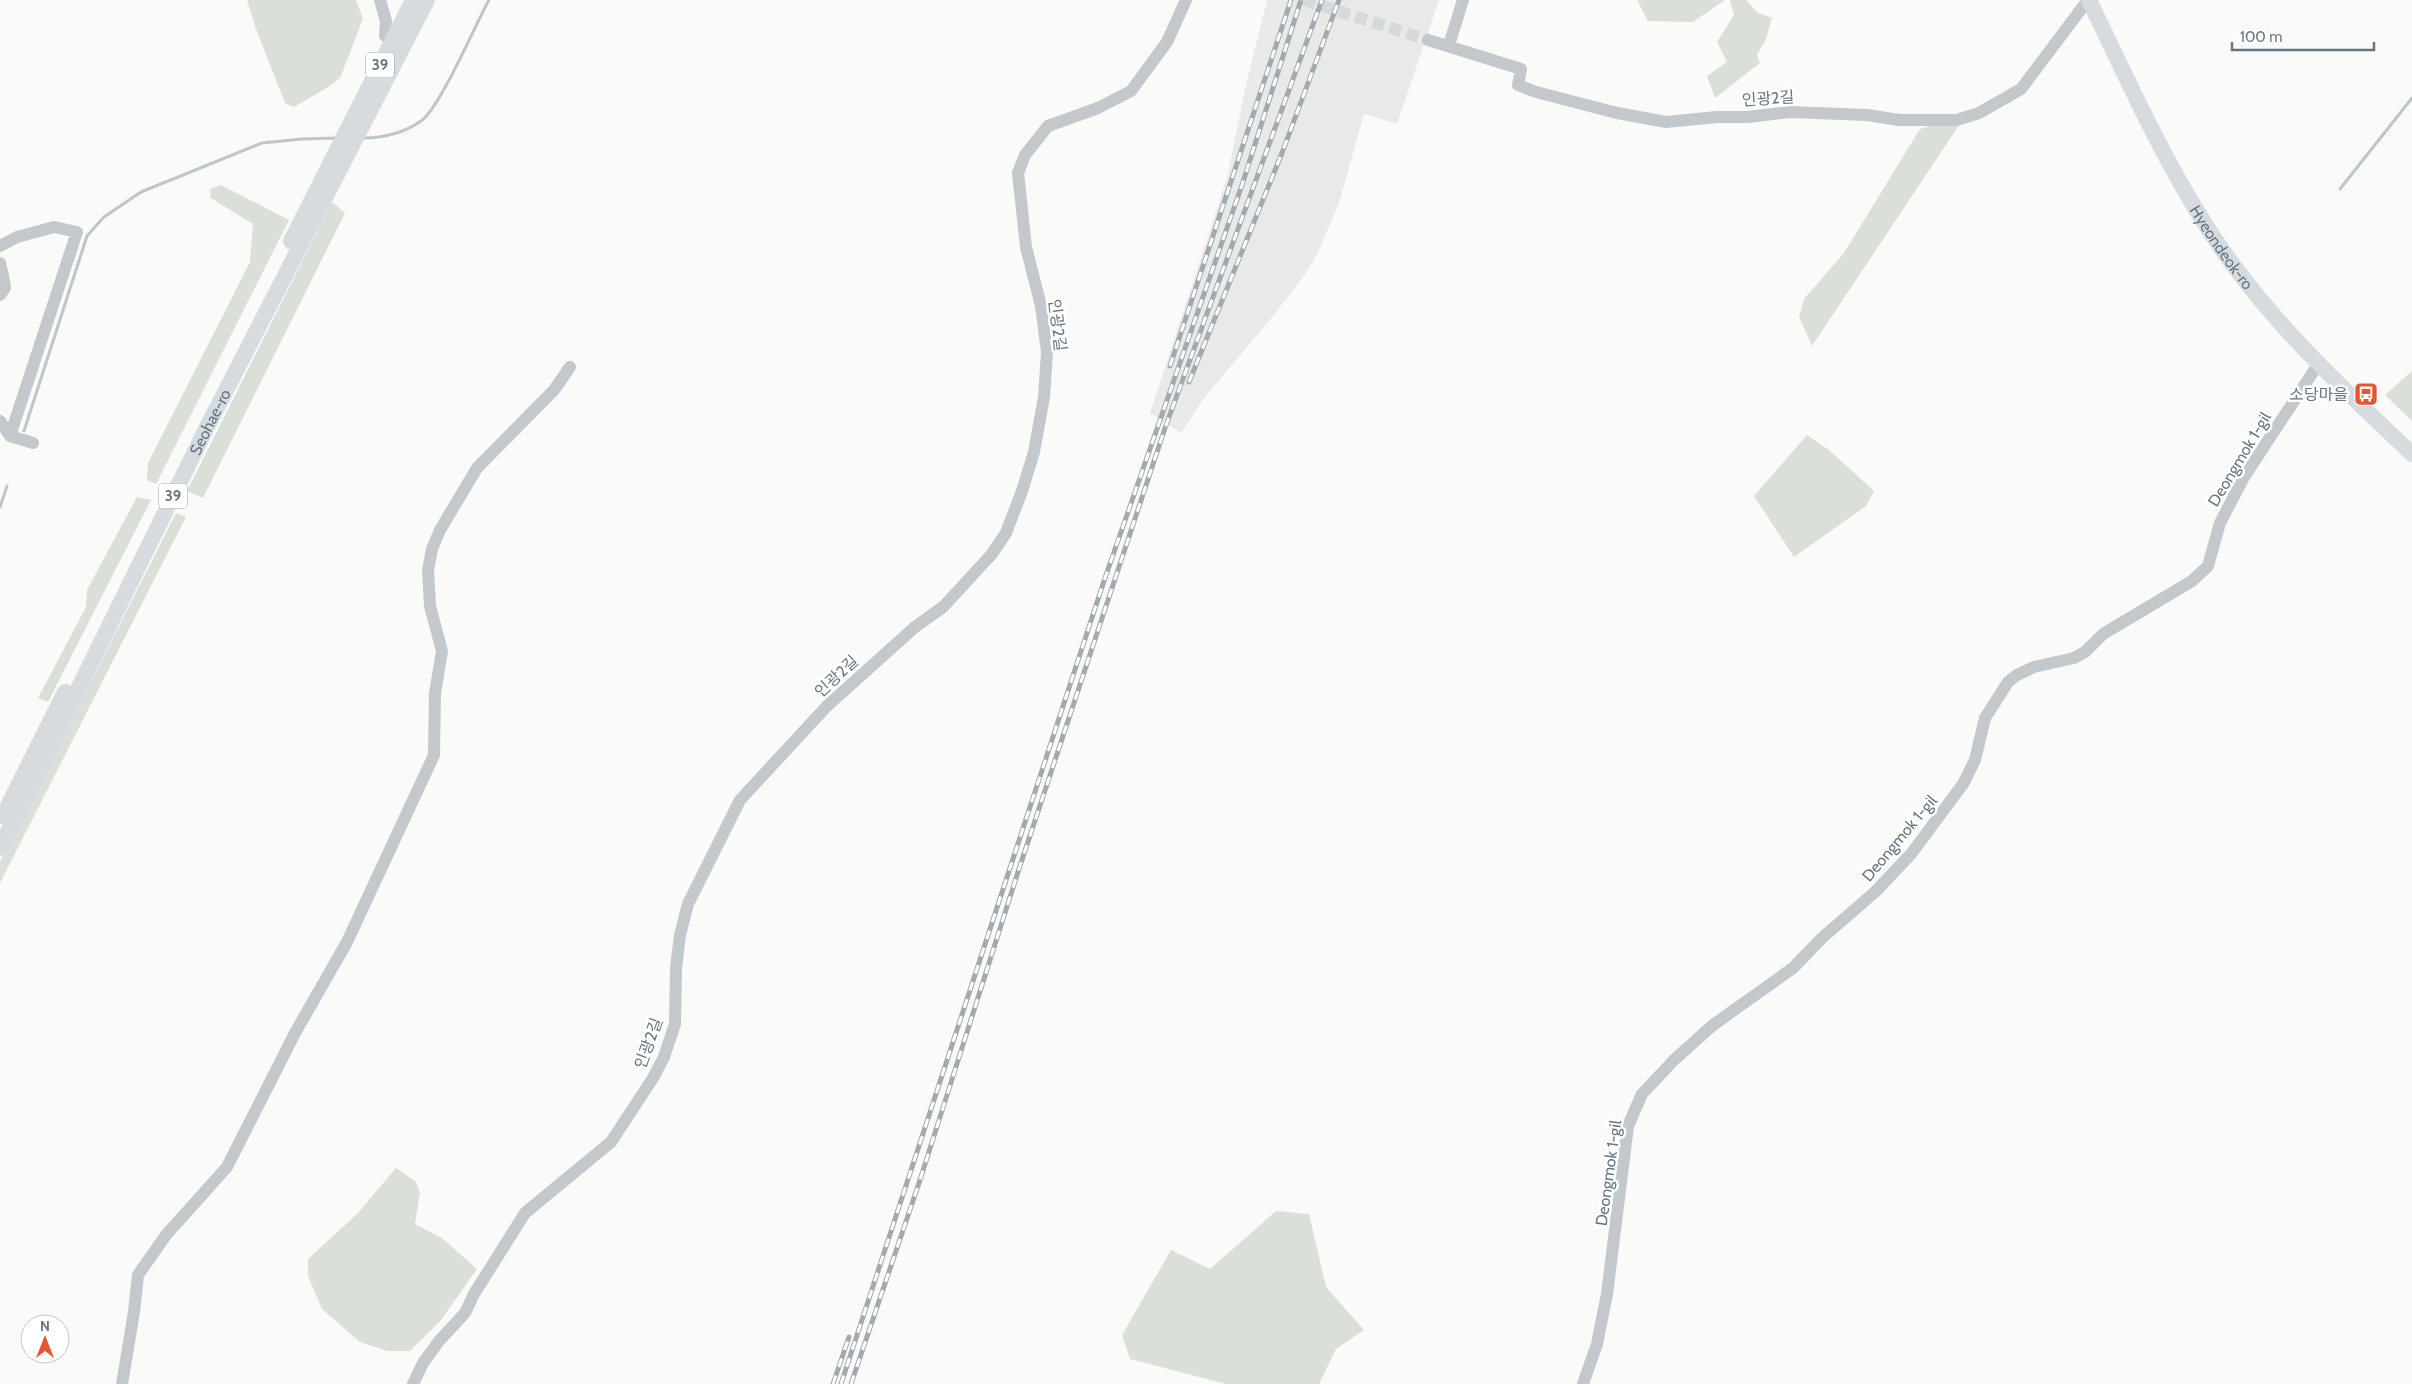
<svg xmlns="http://www.w3.org/2000/svg" width="2412" height="1384" viewBox="0 0 2412 1384" font-family="Cabin,'Noto Sans KR',sans-serif">
<style>
.built{fill:#e8e9e9}
.green{fill:#dadfd7}
.lines{fill:none;stroke-linecap:round;stroke-linejoin:round}
.stream{stroke:#bbc7cb;stroke-width:3}
.minor-tunnel{stroke:#d5d9db;stroke-width:12;stroke-dasharray:12 6;stroke-linecap:butt}
.minor{stroke:#c3c8cc;stroke-width:12}
.major{stroke:#d6dbdf;stroke-width:16}
.rail-casing{stroke:#a2aab0;stroke-width:5}
.rail{stroke:#fff;stroke-width:3;stroke-dasharray:9;stroke-linecap:butt}
.labels{text-anchor:middle;stroke-width:5;stroke-linejoin:round;paint-order:stroke}
.shield{fill:#fff;stroke:#939fa8;stroke-width:1}
.shield-label{font-size:15px;font-weight:bold;fill:#657683}
.street-label{font-size:16px;fill:#657683;stroke:#fff}
.poi-label{font-size:16px;fill:#657683;stroke:#fff;text-anchor:end}
</style>
<rect width="100%" height="100%" fill="#fafaf8"/>
<path class="built" d="M1267,0H1439L1397,124L1364,114L1339,203L1318,252L1306,273L1273,316L1204,398L1181,433L1150,413L1227,178L1247,80Z"/>
<path class="green" d="M247,0H356L363,19L340,78L330,86L294,107L285,103L256,29Z
M1637,0H1725L1693,22L1648,21Z
M1730,0H1746L1758,13L1772,18L1766,39L1757,55L1760,63L1715,98L1707,76L1727,62L1717,42L1734,15Z
M1934,125H1959L1812,346L1799,317L1804,299L1844,253L1920,129Z
M221,185L289,220L156,484L147,480L148,463L250,262L253,224L211,198L210,189Z
M332,202L345,213L203,498L187,491Z
M2412,371V421L2385,395Z
M1807,435L1829,450L1874,491L1866,506L1794,557L1754,496Z
M137,497L151,500L48,702L38,698L86,607L87,590Z
M176,513L186,517L0,883V862Z
M396,1168L416,1182L420,1193L415,1224L442,1238L477,1269L441,1320L410,1351H387L360,1342L322,1309L308,1276V1259L358,1213Z
M1276,1211L1309,1214L1326,1287L1364,1330L1336,1349L1319,1384H1226L1130,1359L1122,1335L1171,1250L1210,1269Z"/>
<g class="lines">
<path class="stream" d="M362,138C382,138 404,133 421,121C440,108 475,25 489,0
M2340,189L2412,98
M24,431L87,236L104,217L141,192L262,143L302,139L338,138
M0,507L7,486"/>
<path class="minor-tunnel" d="M1304,0L1428,40"/>
<path class="minor" d="M380,0L386,21L385,36
M1428,40L1521,69L1518,85L1536,92L1617,113L1666,122L1717,117H1748L1789,112L1867,115L1899,120H1957L1979,113L2021,89L2088,0
M1449,45L1463,0
M0,246L17,237L54,227L77,232L10,436
M0,263L3,276
M0,277L3,276L5,288L0,295
M0,421L10,436L33,443
M122,1384L134,1312L138,1275L166,1235L227,1167L295,1033L347,942L434,755L435,693L442,651L430,606L428,570L432,549L440,530L477,468L554,390L570,367
M413,1384L423,1363L439,1341L465,1313L474,1294L525,1213L611,1142L653,1078L664,1057L675,1024L676,968L680,935L688,904L740,800L827,706L915,627L943,607L991,555L1006,533L1022,491L1034,452L1044,397L1047,352L1041,306L1026,247L1018,173L1025,155L1048,126L1098,108L1131,91L1167,42L1186,0
M1583,1384L1597,1344L1607,1294L1628,1126L1642,1094L1674,1060L1713,1025L1793,968L1823,937L1875,892L1911,854L1963,784L1975,760L1985,718L2008,682L2017,675L2034,667L2074,658L2085,652L2103,634L2192,581L2208,566L2220,523L2244,477L2319,363"/>
<g class="major">
<path id="s1" d="M2089,0C2133,91 2178,194 2240,274C2290,340 2352,397 2412,454"/>
<path d="M291,241L413,0"/>
<path d="M3,816L65,692"/>
<path id="s2" d="M0,848L206,429L427,0"/>
</g>
<g class="rail-casing">
<path id="rail" d="M1170,366L1291,0
M1189,382L1282,153L1339,0
M833,1384L849,1337
M841,1384L1105,578L1242,185L1301,0
M851,1384L919,1183L1018,872L1165,428L1322,0"/>
</g>
<use href="#rail" class="rail"/>
</g>
<defs>
<g id="bus-square" transform="scale(1.25)"><rect x="-9" y="-9" width="18" height="18" rx="4" fill="#e4572e" stroke="#fff"/><path d="M-5-6H5V4H4V6H2V4H-2V6H-4V4H-5ZM-3.5-4V0h7V-4ZM-3.5 1.2v1.5H-2V1.2ZM2 1.2v1.5H3.5V1.2Z" fill="#fff"/></g>
</defs>
<g fill-rule="evenodd">
<use href="#bus-square" x="2366" y="394"/>
</g>
<g class="labels">
<g class="shield">
<rect x="366" y="52.5" width="28" height="25" rx="4"/>
<rect x="159" y="483.5" width="28" height="25" rx="4"/>
</g>
<g class="shield-label">
<text x="380" y="70">39</text>
<text x="173" y="501">39</text>
</g>
<g class="street-label">
<text transform="translate(1768 98) rotate(-4)" y="6">인광2길</text>
<text dy="6" stroke="none"><textPath href="#s1" startOffset="281">Hyeondeok-ro</textPath></text>
<text transform="translate(1058 325) rotate(83)" y="6">인광2길</text>
<text dy="6" stroke="none"><textPath href="#s2" startOffset="475">Seohae-ro</textPath></text>
<text transform="translate(2239 459) rotate(-59)" y="6">Deongmok 1-gil</text>
<text transform="translate(836 676) rotate(-43)" y="6">인광2길</text>
<text transform="translate(1899 838) rotate(-50)" y="6">Deongmok 1-gil</text>
<text transform="translate(648 1043) rotate(-70)" y="6">인광2길</text>
<text transform="translate(1608 1173) rotate(-82)" y="6">Deongmok 1-gil</text>
</g>
<g class="poi-label">
<text x="2348" y="400">소당마을</text>
</g>
</g>
<g transform="translate(45 1339)"><circle r="24" fill="#ffffff" stroke="#c1c8cd"/>
<path d="M0-4L9 19L0 12L-9 19Z" fill="#e4572e"/>
<text y="-8" font-size="14" font-weight="bold" text-anchor="middle" fill="#657683">N</text>
</g>
<path d="M2232 42v8h142v-8" fill="none" stroke="#657683" stroke-width="2.5"/>
<text x="2240" y="42" font-size="15" fill="#657683" stroke="#ffffff" stroke-width="4" paint-order="stroke">100 m</text>
</svg>
